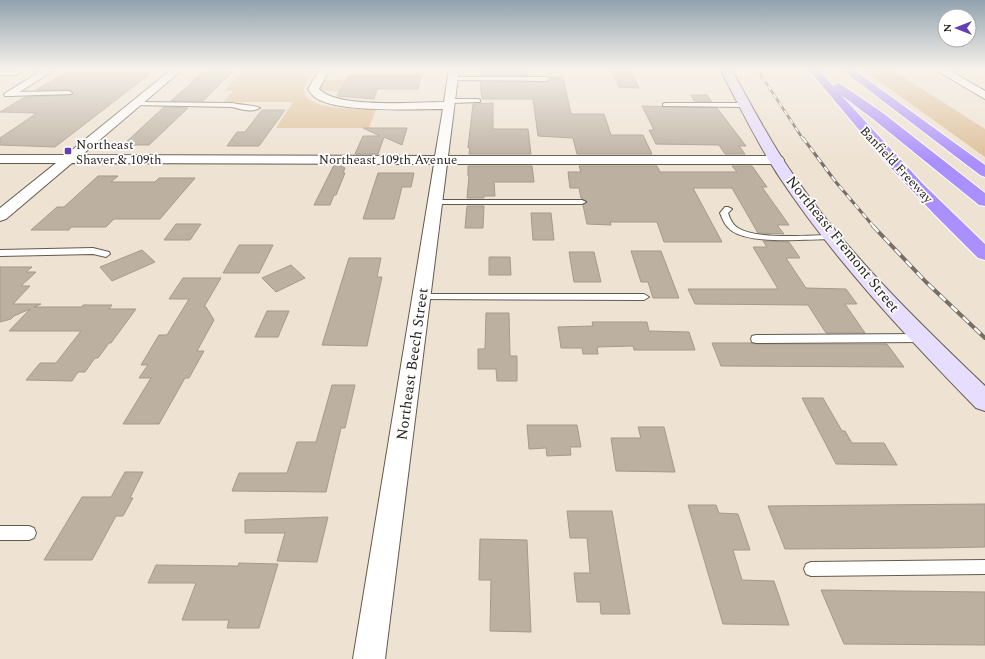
<svg xmlns="http://www.w3.org/2000/svg" width="985" height="659" viewBox="0 0 985 659" font-family="Spectral,serif">
<style>
.green{fill:#debf98}
.building{fill:#bcb0a1;stroke:#a59a8b}
.lines{fill:none;stroke-linecap:round;stroke-linejoin:round}
.service-casing{stroke:#645a4c;stroke-width:2}
.minor-casing{stroke:#645a4c;stroke-width:2}
.secondary-casing{stroke:#645a4c;stroke-width:2}
.motorway-casing{stroke:#fff;stroke-width:2}
.service{fill:#fff;fill-rule:evenodd}
.minor{fill:#fff;fill-rule:evenodd}
.secondary{fill:#e6ddff;fill-rule:evenodd}
.motorway{fill:#aa8fff;fill-rule:evenodd}
.rail-far2-casing{stroke:#766f65;stroke-width:2.5}
.rail-far1-casing{stroke:#766f65;stroke-width:3}
.rail-casing{stroke:#766f65;stroke-width:4}
.rail-far2{stroke:#fff;stroke-width:1.5;stroke-dasharray:5;stroke-linecap:butt}
.rail-far1{stroke:#fff;stroke-width:2;stroke-dasharray:6;stroke-linecap:butt}
.rail{stroke:#fff;stroke-width:2.5;stroke-dasharray:8;stroke-linecap:butt}
.poi-dot{fill:#643db5;stroke:#fff;stroke-width:1.5}
.labels{text-anchor:middle;stroke-width:3.5;stroke-linejoin:round;paint-order:stroke}
.far-poi-label{font-size:13px;fill:#241f1a;stroke:#fff;text-anchor:start}
.far-street-label{font-size:13px;fill:#241f1a;stroke:#fff}
.street-label{font-size:15px;fill:#241f1a;stroke:#fff}
</style>
<rect width="100%" height="100%" fill="#eee2d2"/>
<path class="green" d="M245,69H316C312,75 303,84 304,91C305,111 362,109 376,109L369,128H276L293,102H223L233,91H224Z
M862,69H891L985,129V157Z
M324,80H377L373,91H320V86Z"/>
<path class="building" d="M481,69H528V76H481Z
M612,71H631L639,88L619,87Z
M203,72H232L203,101H171Z
M65,73H151L55,147L0,145V138L37,113L0,112L25,97L72,95L73,93L69,90H36Z
M349,75H422L418,89H377L374,99L337,96Z
M550,77H563L571,114H604L611,135H643L652,154H577L573,138L538,136L533,99H482L480,82H547L551,79Z
M691,95H707L712,102H695Z
M493,103V129H528L531,154H469L470,148H468L473,104Z
M642,106L717,108L746,146H739L745,154H725L719,145L656,144L649,130H654Z
M164,107L188,108L149,145H123Z
M262,110H285L259,146H227L237,132H245Z
M363,128H407L402,145L384,137L378,154H355L363,136H380Z
M334,165H339L345,168L343,173H345L336,195H334L330,205H314Z
M468,166H532L534,182H494L495,196H484V198H467L469,176H468Z
M579,166H657L660,172H737L732,166H752L767,187H762L789,225H777L784,234L758,233L732,188H693L722,242H664L657,222H610L611,225L587,224L583,205L587,201L581,198L579,188H570L568,172H581Z
M378,173H414L411,187H402L394,219H363Z
M98,176H118L111,182H155L159,178H195L160,219H114L106,227H71L69,230H31L57,207H64Z
M467,206H484L483,228H465Z
M531,213H551L554,240H533Z
M176,224H201L190,240H164Z
M763,241L789,242L800,258H786L806,288L846,289L857,304H845L865,333H826L808,305L695,304L688,289H778L753,247H767Z
M239,245H273L259,273H223Z
M142,250L155,262L112,281L100,267Z
M631,251H661L679,298H653L648,282H641Z
M569,252H594L601,282H574Z
M489,257H510L511,275H489Z
M349,258H381L377,277H382L367,346L322,345Z
M291,265L305,278L276,292L262,278Z
M0,267H32L26,272H36L21,286H30L13,304H41L34,307H82L83,305H112L109,309H136L111,343H109L98,358H95L85,372H78L72,381L26,380L40,363H56L81,331H9L30,309L14,316L11,319L0,322Z
M183,278H221L204,307H206L214,320L197,351H204L189,378H185L159,424H123L151,378H139L148,365H141L159,335H167L189,299H169Z
M267,311H289L278,337H255Z
M486,313H509L510,356H517V381H497L496,369H478V349H485Z
M592,322H647L649,331L689,332L695,350H634L633,346L597,347L598,354H583L582,348H561L558,327L593,326Z
M712,343H751L756,344H887L904,367L721,366Z
M332,385H355L345,428H341L326,492L232,491L239,473H287L297,442H316Z
M802,398H823L842,431H845L852,443H884L897,465L836,464Z
M527,425H577L581,447H570L571,455L547,456L546,448L529,449Z
M638,427H664L675,472L616,471L611,438H641Z
M125,472H143L130,498H133L123,516H116L92,560H44L82,497H111Z
M985,504V547L937,548L785,549L768,506Z
M688,505H716L719,513L738,514L750,550H733L742,580L774,581L789,625L723,624Z
M567,511H612L630,614H601L600,602H577L574,573H590L587,538H570Z
M328,517L317,562L277,561L285,533H245V520Z
M480,539L527,540L531,632L490,631L491,580H479Z
M239,563L278,564L259,628H227L229,620H182L196,583H148L156,565L238,566Z
M821,590L985,592V645L844,644Z"/>
<g class="lines">
<g class="service-casing">
<path id="service" d="M20,69H26L16,75H0V71H15Z
M453,77H547L550,79L547,81L451,80V78Z
M69,91L72,93L71,94L9,96L6,94L9,92Z
M478,99L480,100V102L450,103L447,101L450,99Z
M137,102L232,103C240,105 254,105 260,108C252,113 240,109 232,107L135,105L134,104Z
M665,103H745L748,105L745,107L663,106V104Z
M433,200H582L586,202L582,204H436L432,202Z
M725,207H728L732,209L728,213C730,219 733,225 738,228C758,240 809,235 833,235L837,237L833,239C808,239 752,245 732,231C725,226 723,220 720,213Z
M93,248L109,252L110,254L106,257L93,254L0,256V250Z
M422,294H644L649,297L644,300L419,299L417,297L419,295Z
M923,334L927,335L928,338L927,341L923,342L756,343L752,342L751,339L752,336L756,335Z
M0,526H29L34,528L36,533L34,538L29,540H0Z
M985,560V574L811,576L806,574L804,569L806,564L811,562Z"/>
</g>
<g class="minor-casing">
<path id="minor" d="M44,69H56L13,96H5L4,94Z
M172,69H183L82,155L435,156L443,109C415,109 338,113 316,98C313,96 310,92 308,89L320,69H330L319,89C338,109 415,102 444,102L449,69H459L448,156H777L782,157L784,160L782,163L777,164H447L385,659H353L434,164L72,163L6,219L0,221V208L56,163H0V155H66Z
M934,69H947L985,91V99Z"/>
</g>
<g class="secondary-casing">
<path id="secondary" d="M720,69H731C751,104 769,140 792,173C846,252 916,320 985,386V411L976,408C906,336 836,262 780,178C757,143 739,105 720,69Z"/>
</g>
<g class="motorway-casing">
<path id="motorway" d="M808,69H819L833,86L838,83L842,85L883,113L985,193V206L979,205L873,119L841,95L923,184L985,244V260L978,258L934,214L891,168Z
M841,69H853L985,165V177L980,175Z"/>
</g>
<use href="#service" class="service"/>
<use href="#minor" class="minor"/>
<use href="#secondary" class="secondary"/>
<use href="#motorway" class="motorway"/>
<g class="rail-far2-casing">
<path id="rail-far2" d="M757,69L803,139"/>
</g>
<g class="rail-far1-casing">
<path id="rail-far1" d="M803,138L835,181L874,227"/>
</g>
<g class="rail-casing">
<path id="rail" d="M873,226L926,282L985,338"/>
</g>
<use href="#rail-far2" class="rail-far2"/>
<use href="#rail-far1" class="rail-far1"/>
<use href="#rail" class="rail"/>
</g>
<linearGradient id="sky" x2="0" y2="1"><stop stop-color="#91a2ae"/><stop offset="0.43" stop-color="#f7f2eb"/><stop offset="1" stop-color="#f7f2eb" stop-opacity="0"/></linearGradient>
<rect width="985" height="161" fill="url(#sky)"/>
<rect class="poi-dot" x="64" y="147" width="8" height="8" rx="2"/>
<g class="labels">
<g class="far-poi-label">
<text x="76" y="149">Northeast<tspan x="76" dy="15">Shaver &amp; 109th</tspan></text>
</g>
<g class="far-street-label">
<text x="388" y="164">Northeast 109th Avenue</text>
<text transform="translate(897 164) rotate(47)" y="5">Banfield Freeway</text>
</g>
<g class="street-label">
<text transform="translate(843 244) rotate(51)" y="5">Northeast Fremont Street</text>
<text transform="translate(412 364) rotate(-82)" y="5">Northeast Beech Street</text>
</g>
</g>
<g transform="translate(957 28) rotate(270)"><circle r="19" fill="#ffffff" stroke="#a7a5a3"/>
<path d="M0-3L7 15L0 10L-7 15Z" fill="#643db5"/>
<text y="-6" font-size="11" font-weight="bold" text-anchor="middle" fill="#241f1a">N</text>
</g>
</svg>
